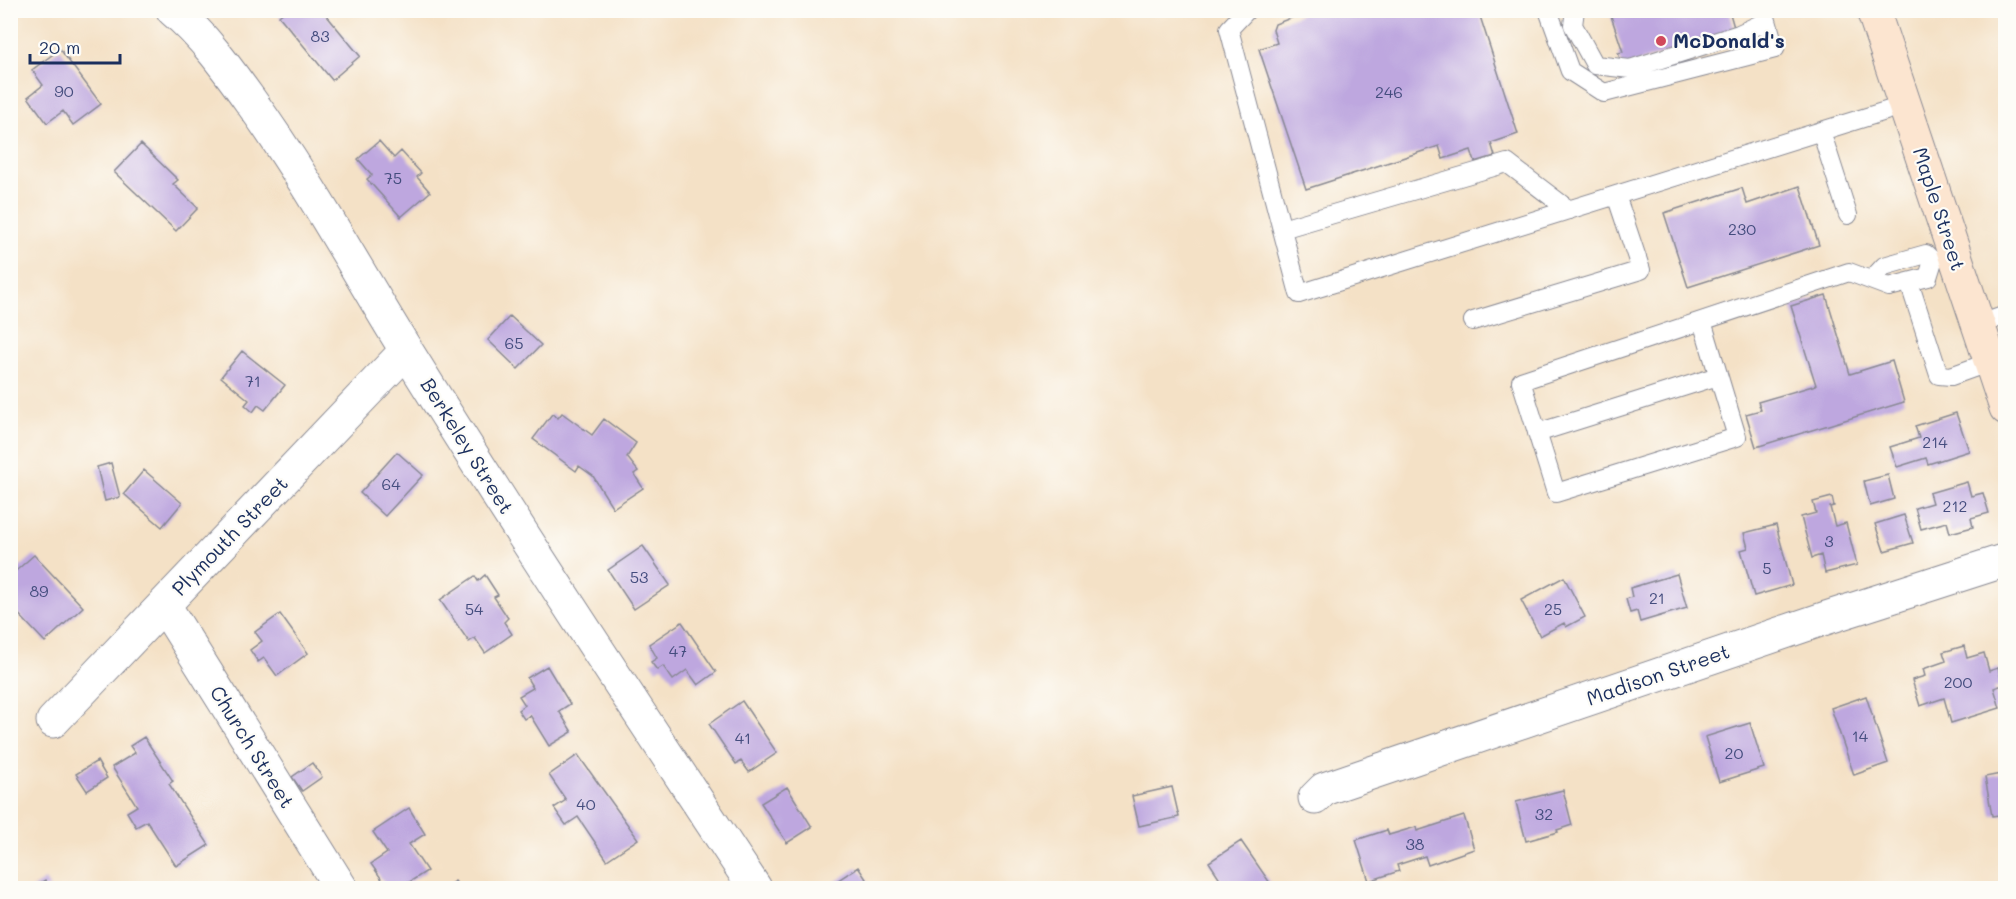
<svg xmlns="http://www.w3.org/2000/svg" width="2016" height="899" viewBox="0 0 2016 899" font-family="Mali,sans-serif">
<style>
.building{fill:#bea7df}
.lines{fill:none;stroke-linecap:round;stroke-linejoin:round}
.lane-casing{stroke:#888892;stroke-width:20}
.street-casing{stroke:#888892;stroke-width:35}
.secondary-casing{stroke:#888892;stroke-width:35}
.lane{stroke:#fff;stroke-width:18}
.street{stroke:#fff;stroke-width:33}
.secondary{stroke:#fce5d0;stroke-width:33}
.poi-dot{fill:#d1495b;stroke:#fdfcf7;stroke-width:2}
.labels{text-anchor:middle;stroke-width:4.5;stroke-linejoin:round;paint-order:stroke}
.number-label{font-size:16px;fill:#444d7e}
.poi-label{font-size:20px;font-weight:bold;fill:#1b2f5e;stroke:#fdfcf7;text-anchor:start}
.street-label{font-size:20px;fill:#1b2f5e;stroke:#fdfcf7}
</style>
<rect width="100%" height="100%" fill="#fdfcf7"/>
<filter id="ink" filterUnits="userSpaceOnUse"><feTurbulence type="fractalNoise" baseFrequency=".0167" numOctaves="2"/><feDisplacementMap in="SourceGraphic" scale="12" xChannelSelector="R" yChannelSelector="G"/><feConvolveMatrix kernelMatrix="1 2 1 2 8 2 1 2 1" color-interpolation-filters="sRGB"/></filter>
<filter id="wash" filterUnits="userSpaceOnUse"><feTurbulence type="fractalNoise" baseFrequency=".008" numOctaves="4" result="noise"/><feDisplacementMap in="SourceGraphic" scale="24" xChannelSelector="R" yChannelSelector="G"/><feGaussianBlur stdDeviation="1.35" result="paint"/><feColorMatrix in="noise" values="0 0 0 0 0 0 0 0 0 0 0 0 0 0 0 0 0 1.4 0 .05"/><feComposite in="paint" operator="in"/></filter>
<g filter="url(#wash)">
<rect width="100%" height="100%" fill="#f4e1c6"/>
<g id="blocks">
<path class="building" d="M286,10H322L360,56L332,80L279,16Z
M1304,10H1478L1518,134L1491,143L1495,156L1475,162L1471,150L1443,159L1439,146L1306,189L1259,49L1277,43L1273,30L1275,24L1304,13Z
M1609,10H1729L1735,31L1623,67L1618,53L1623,52Z
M60,49L101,104L73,125L63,111L47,123L28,97L43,85L32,70Z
M379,141L394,158L401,151L421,173L417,177L430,192L401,217L367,179L372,175L358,159Z
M141,144L178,180L173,184L198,208L176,231L114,172Z
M1800,186L1819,245L1688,287L1664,213L1742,188L1747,204Z
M1826,295L1850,374L1892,361L1904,402L1756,447L1746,414L1761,410L1758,402L1816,385L1791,306Z
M510,316L541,345L518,369L488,340Z
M242,351L285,385L265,410L258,405L253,412L245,405L249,400L221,377Z
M562,413L592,435L604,419L636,443L627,457L638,471L634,474L643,488L613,508L593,476L579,466L576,471L533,439L552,414L558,418Z
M1956,413L1969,451L1928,464L1926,458L1897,467L1890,447L1919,438L1915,426Z
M397,452L423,475L385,516L360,493Z
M111,463L120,497L105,501L97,467Z
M144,470L182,503L162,527L124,494Z
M1888,475L1894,499L1870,506L1864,481Z
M1967,482L1971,496L1983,493L1989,513L1971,518L1973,527L1950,533L1947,522L1921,529L1915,508L1932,503L1929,493Z
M1832,497L1834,506L1830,507L1835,526L1846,523L1857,565L1825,573L1821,555L1812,558L1801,517L1816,513L1813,502Z
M1904,515L1913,543L1884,551L1875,524Z
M1776,525L1792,585L1754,596L1741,550L1748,548L1744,533Z
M643,546L670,585L634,609L608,570Z
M34,555L83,607L45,642L10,605V576Z
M1677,574L1687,608L1640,622L1637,611L1630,613L1626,599L1632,597L1630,588Z
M485,575L498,595L494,597L508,618L504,622L512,634L485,653L475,638L469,642L440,600L475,576L478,581Z
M1564,577L1585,617L1566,627L1564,623L1540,636L1521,600Z
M280,614L308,653L277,676L264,658L258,662L250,650L262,641L255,632Z
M682,622L716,672L698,685L687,670L673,680L663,666L657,670L651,662L657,658L649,644Z
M1964,646L1967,658L1984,653L1989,671L1998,668L2003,685L1994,688L2000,708L1951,723L1944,698L1920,706L1912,680L1925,676L1923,669L1946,661L1943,652Z
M547,666L570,704L559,711L572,732L549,746L530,715L524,719L518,710L525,705L519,696L533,688L527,678Z
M1866,696L1888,763L1854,775L1831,708Z
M742,701L777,753L749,772L741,761L736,764L709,724Z
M1750,723L1764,768L1719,782L1705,737Z
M144,737L173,781L169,784L209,845L176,866L147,821L136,827L127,812L137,806L112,767L135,753L130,746Z
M578,755L638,839L607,860L578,817L566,825L554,808L566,800L549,775Z
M97,761L107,778L87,791L76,774Z
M312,763L322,777L302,791L292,777Z
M2006,773V814L1992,816L1985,777Z
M787,787L812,827L787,843L761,803Z
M1172,787L1179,817L1139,826L1132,796Z
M1563,790L1572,825L1557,830L1558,832L1526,841L1516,802Z
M409,808L425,834L409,844L427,871L400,888H388L371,864L387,853L373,832Z
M1464,816L1474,849L1428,865L1425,856L1397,865L1399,871L1369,881L1356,840L1387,830L1389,835L1416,827L1417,831Z
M1241,841L1270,883L1262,888H1226L1209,862Z
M858,867L872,888H831L829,886Z
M45,880L50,888H32Z
M455,881L460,888H443Z"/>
</g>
</g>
<g filter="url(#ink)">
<use href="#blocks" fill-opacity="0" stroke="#888892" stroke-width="1.5"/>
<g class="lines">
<g class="lane-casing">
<path id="lane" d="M1247,10L1229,29L1299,294L1905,105
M1548,10L1570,71L1604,93L1775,49L1764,10
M1575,10L1573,25L1595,65L1630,69L1739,34L1767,21
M1821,131L1848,215
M1282,229L1507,163L1569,210
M1871,280L1884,266L1926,254L1933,261
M1909,282L1939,375L1951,376L1990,362
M1473,321L1641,270L1616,195
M1702,321L1737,437L1556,493L1521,381L1849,272L1889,287L1928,277L1933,261
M1978,325L2006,315
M1537,433L1718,376"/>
</g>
<g class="street-casing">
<path id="street" d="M173,10C203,35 226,67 249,99C307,179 354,266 406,350C519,532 637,710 755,888
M164,605L341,888
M53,721L406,351
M1315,798L1324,789L1826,618L2006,560"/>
</g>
<g class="secondary-casing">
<path id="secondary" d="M1873,10L2006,408"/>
</g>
<use href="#lane" class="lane"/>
<use href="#street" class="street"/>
<use href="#secondary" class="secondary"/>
</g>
</g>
<circle class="poi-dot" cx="1661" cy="41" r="6"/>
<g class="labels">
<g class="number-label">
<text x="320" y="42">83</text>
<text x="64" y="97">90</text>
<text x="1389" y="98">246</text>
<text x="393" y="184">75</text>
<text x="1742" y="235">230</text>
<text x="514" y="349">65</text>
<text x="253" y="387">71</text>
<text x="1935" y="448">214</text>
<text x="391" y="490">64</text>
<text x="1955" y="512">212</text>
<text x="1829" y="547">3</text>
<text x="1767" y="574">5</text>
<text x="639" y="583">53</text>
<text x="39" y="597">89</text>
<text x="1657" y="604">21</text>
<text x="474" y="615">54</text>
<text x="1553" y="615">25</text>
<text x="678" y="657">47</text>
<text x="1958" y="688">200</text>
<text x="1860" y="742">14</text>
<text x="743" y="744">41</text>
<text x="1734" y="759">20</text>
<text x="586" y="810">40</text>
<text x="1544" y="820">32</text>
<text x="1415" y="850">38</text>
</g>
<g class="poi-label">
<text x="1673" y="48">McDonald's</text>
</g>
<g class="street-label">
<text transform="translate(1939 209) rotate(72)" y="7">Maple Street</text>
<text transform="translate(467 446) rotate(58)" y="7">Berkeley Street</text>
<text transform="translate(230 536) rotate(-46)" y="7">Plymouth Street</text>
<text transform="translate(1658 675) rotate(-19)" y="7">Madison Street</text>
<text transform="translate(252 747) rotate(58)" y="7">Church Street</text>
</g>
</g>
<rect width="2016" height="899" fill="none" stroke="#fdfcf7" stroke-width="36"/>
<path d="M30 54v9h90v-9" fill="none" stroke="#1b2f5e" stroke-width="3"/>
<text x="39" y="54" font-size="18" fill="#1b2f5e" stroke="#fdfcf7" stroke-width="4.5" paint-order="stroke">20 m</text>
</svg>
